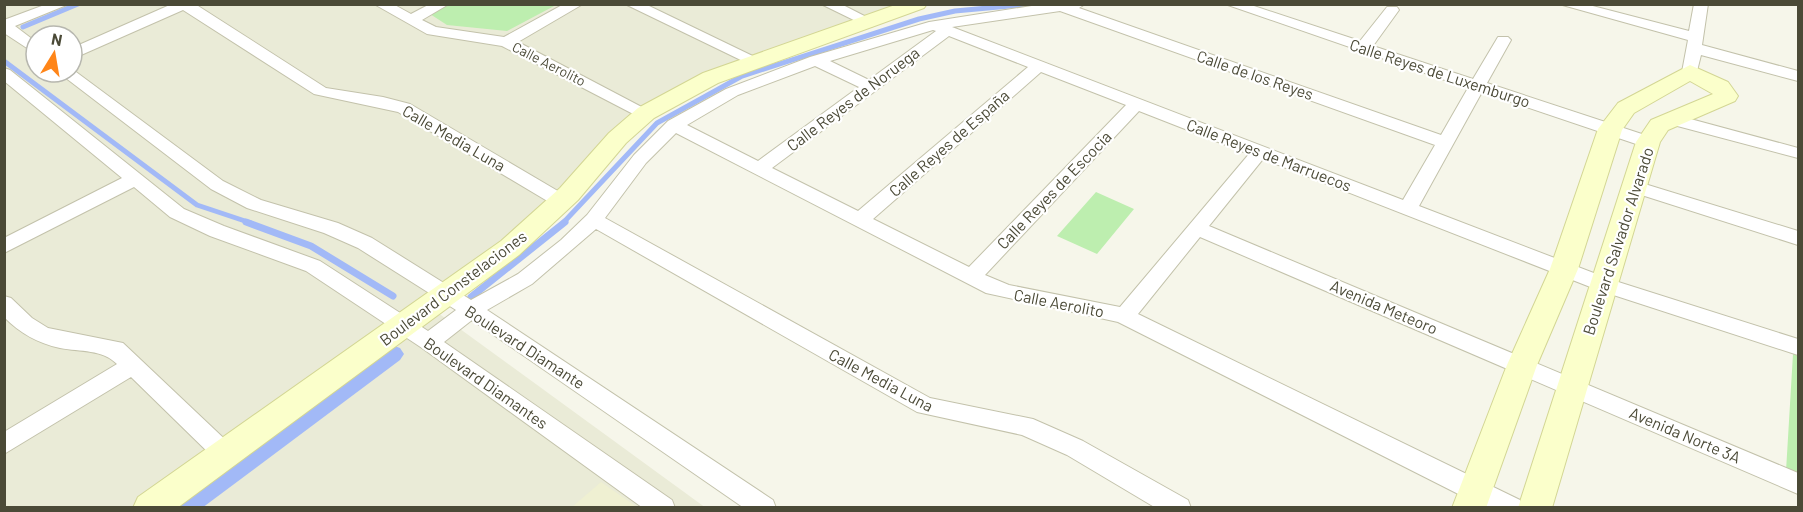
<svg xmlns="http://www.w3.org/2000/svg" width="1803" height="512" viewBox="0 0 1803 512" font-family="Barlow,sans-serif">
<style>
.residential{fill:#eaebd7;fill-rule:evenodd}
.education{fill:#eff0d2}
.green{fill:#bdeeaf}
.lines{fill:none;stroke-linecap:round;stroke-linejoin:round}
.stream-far1{stroke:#a2b9f7;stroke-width:5}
.stream{stroke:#a2b9f7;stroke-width:7}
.canal{fill:#a2b9f7;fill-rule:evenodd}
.street-casing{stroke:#c3c2ab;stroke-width:2}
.secondary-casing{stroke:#d3d694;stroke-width:2}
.street{fill:#fff;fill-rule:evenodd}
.secondary{fill:#fbffcb;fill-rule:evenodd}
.labels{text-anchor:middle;stroke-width:4.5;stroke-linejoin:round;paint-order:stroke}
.far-street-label{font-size:14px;fill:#4b4a37;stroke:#fff}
.street-label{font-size:16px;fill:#4b4a37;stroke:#fff}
</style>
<rect width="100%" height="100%" fill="#f6f6ea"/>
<path class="residential" d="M4,5H921L741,69L635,128L434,310L706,508L5,507ZM36,36H72V72H36Z"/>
<path class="education" d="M601,482L637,507H572Z"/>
<path class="green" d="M449,5H556L507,31L447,25L430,14Z
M1096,192L1134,209L1097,254L1057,236Z
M1793,354L1798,356V477L1786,471Z"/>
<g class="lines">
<path class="stream-far1" d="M23,27L78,4
M4,61L197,205L251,223
M563,223L657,123L742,76L919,19L955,11L1033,4"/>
<path class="stream" d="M246,222L311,246L393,296
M471,297L565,222"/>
<path class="canal" d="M392,345L400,348L404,354L400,360L202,508H168L172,500L384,348Z"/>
<g class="street-casing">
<path id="street" d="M47,4H69L15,26L36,42V54L4,33V20Z
M172,4H195L326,88L383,97L410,104L568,197L570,201L568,205H554L398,112L314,94L183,10L72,59V48Z
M374,4H393L411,14L430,4H449L422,20L436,27L504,37L564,4H583L518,42L653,113L645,118L639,117L502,46L427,34Z
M625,4H645L763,61L761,64H749Z
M821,4H841L878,23L871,27L866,26Z
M1044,4H1085L1079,8L1441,135L1468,88L1225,4H1248L1360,41L1387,7H1397L1399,10L1373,46L1473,79L1498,37H1508L1511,40L1487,83L1654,138L1657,142L1648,147L1642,146L1482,92L1419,206L1612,280L1798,339V355L1598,290L1263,159L1209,226L1798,473V494L1200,237L1138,314L1520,500L1523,508H1486L1118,322L986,293L676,133L646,163L605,218L930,398L1033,419L1083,441L1188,500L1191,508H1156L1067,455L1022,435L917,412L596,229L532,284L487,310L773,500L776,508H744L472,320L444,342L672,500L675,508H643L422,348L306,271L210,236L170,217L134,187L4,253V238L122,178L4,81V68L10,70L184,209L224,226L320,261L428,331L456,310L358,248L324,233L247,208L211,189L58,72H72V69L223,181L261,200L338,223L372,238L471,300L518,274L561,240L587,215L634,155L668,121L726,89L810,57L929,22ZM1060,11L1435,145L1403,200L952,27ZM933,30L936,31L869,80L830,61ZM949,36L1028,67L858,211L772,168ZM815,66L859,87L758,161L687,125L738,95ZM1041,72L1126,105L969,267L873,219ZM1139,111L1249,154L1120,307L1009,285L985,275Z
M1559,4H1585L1689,31L1694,4H1708L1702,45L1798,71V81L1701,55L1696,75H1684L1682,72L1688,40Z
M1672,114L1798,148V158L1666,123L1664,119Z
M1635,181L1798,231V245L1629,191L1626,187L1629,183Z
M4,296L11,298L32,318L48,328L123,343L233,447L237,454L233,461L225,464L217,461L131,377L4,454V432L117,364C102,349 81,352 60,348C37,343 20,333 4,317Z"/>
</g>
<g class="secondary-casing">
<path id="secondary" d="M898,4H927L924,8L718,83L654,118L626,143L578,200L519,255L177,508H133L138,497L501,241L560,188L609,133L638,108L703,73Z
M1690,65L1728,82L1738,96L1735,101L1668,130L1660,142L1552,508H1518L1636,142L1651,120L1713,94L1690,81L1634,113L1622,130L1578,269L1537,365L1486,508H1452L1507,365L1550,269L1598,129L1618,103Z"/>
</g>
<use href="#street" class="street"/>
<use href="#secondary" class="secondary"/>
</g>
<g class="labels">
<g class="far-street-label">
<text transform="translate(549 64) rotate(27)" y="5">Calle Aerolito</text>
</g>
<g class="street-label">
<text transform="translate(1440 73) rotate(18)" y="6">Calle Reyes de Luxemburgo</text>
<text transform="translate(1255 75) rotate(19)" y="6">Calle de los Reyes</text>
<text transform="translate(853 99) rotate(-37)" y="6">Calle Reyes de Noruega</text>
<text transform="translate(454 138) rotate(30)" y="6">Calle Media Luna</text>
<text transform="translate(949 143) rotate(-41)" y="6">Calle Reyes de España</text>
<text transform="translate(1269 155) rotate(21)" y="6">Calle Reyes de Marruecos</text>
<text transform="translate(1054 190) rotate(-46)" y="6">Calle Reyes de Escocia</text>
<text transform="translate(1618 241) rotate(-72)" y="6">Boulevard Salvador Alvarado</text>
<text transform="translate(453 288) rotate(-37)" y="6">Boulevard Constelaciones</text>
<text transform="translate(1059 303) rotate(11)" y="6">Calle Aerolito</text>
<text transform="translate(1384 307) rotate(23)" y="6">Avenida Meteoro</text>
<text transform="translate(525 347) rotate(33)" y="6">Boulevard Diamante</text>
<text transform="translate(881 380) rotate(28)" y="6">Calle Media Luna</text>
<text transform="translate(486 383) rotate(35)" y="6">Boulevard Diamantes</text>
<text transform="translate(1685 435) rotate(23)" y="6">Avenida Norte 3A</text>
</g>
</g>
<rect width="1803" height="512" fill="none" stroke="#4b4a37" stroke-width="12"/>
<g transform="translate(54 54) rotate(11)"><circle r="28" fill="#ffffff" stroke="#b7b7af" stroke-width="1.5"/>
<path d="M0-4.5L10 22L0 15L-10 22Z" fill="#ff8518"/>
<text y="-9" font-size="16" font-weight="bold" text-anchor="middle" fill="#4b4a37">N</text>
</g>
</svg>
